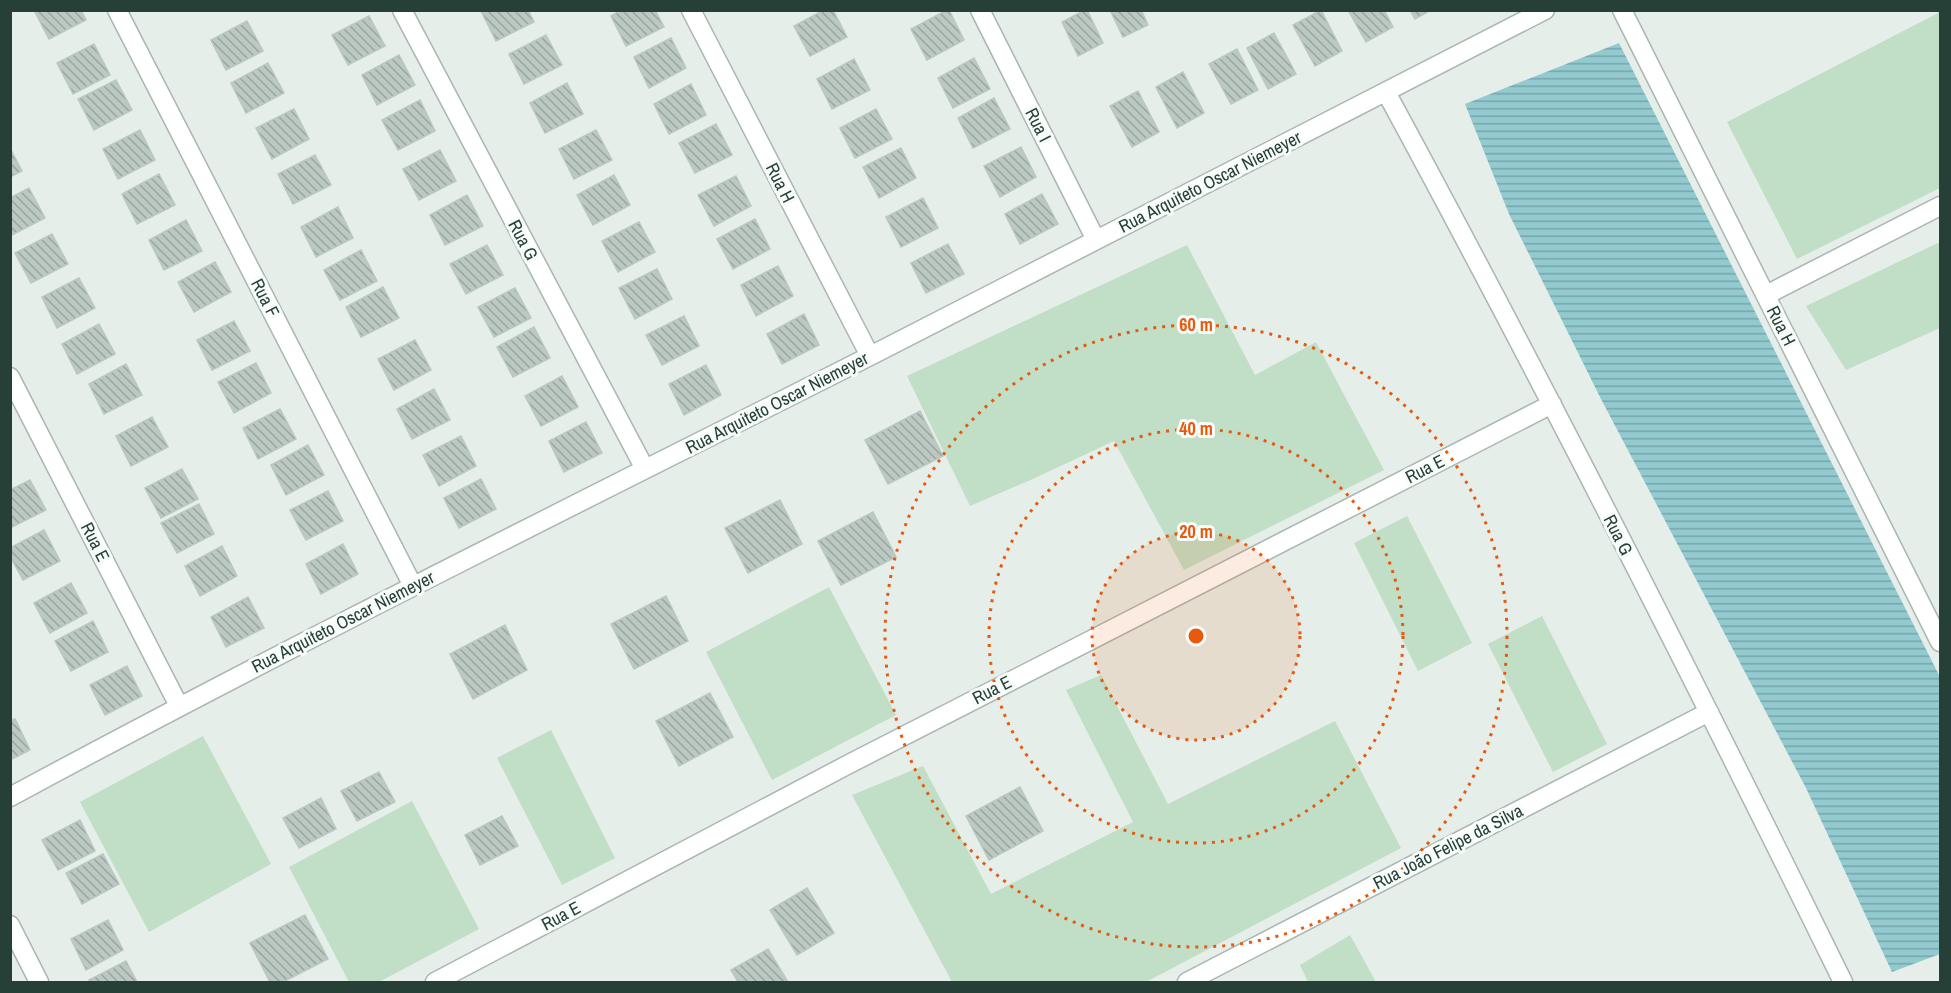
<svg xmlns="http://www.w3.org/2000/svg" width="1951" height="993" viewBox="0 0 1951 993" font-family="'Archivo Narrow',sans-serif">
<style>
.grass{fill:#c1dec7}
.water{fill:url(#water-rules)}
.building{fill:url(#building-back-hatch);stroke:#b9c8c1;stroke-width:1.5}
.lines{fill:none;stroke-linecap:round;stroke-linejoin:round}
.minor-casing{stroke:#a9b6b1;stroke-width:21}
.minor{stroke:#fff;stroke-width:18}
.ring{fill:none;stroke:#e8590c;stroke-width:3;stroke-dasharray:3 6}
.labels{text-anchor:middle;stroke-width:6;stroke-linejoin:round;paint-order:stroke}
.street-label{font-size:18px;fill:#264037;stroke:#f7fbf9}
.centre{fill:#e8590c;stroke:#f7fbf9;stroke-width:3}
.ring-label{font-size:18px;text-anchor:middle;font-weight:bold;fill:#e8590c;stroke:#f7fbf9;stroke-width:6;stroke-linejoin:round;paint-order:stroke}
</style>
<defs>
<pattern id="water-rules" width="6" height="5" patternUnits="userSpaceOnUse" patternTransform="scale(1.5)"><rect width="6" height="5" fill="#92cad0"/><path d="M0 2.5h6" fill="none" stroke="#77a5aa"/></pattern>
<pattern id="building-back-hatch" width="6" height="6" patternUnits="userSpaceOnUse" patternTransform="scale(1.5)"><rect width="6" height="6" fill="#bcc9c3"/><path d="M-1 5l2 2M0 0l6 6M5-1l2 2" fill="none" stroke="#99a59f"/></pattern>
</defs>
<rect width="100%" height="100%" fill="#e6eeea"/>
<path class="grass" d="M1937,11H1940V188L1797,259L1727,122L1938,13Z
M1940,242V328L1846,370L1806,306Z
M1187,245L1255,375L1316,342L1384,470L1184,570L1114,441L1035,478L970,506L907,376Z
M1407,516L1472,643L1418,671L1354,543Z
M829,587L896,715L772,780L706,652Z
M1542,616L1607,744L1553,772L1488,644Z
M1101,675L1168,804L1335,721L1401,848L1146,982H952L852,795L923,766L991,894L1133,822L1066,690Z
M551,730L615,858L562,885L497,758Z
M203,736L271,864L149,932L80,802Z
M412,801L479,929L379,982H349L289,867Z
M1350,935L1376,982H1308L1300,965Z"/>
<path class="water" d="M1619,43L1940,677V954L1892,972L1806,788L1602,401L1509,214L1465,104Z"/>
<path class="building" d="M34,10H81L86,20L49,39Z
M528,10L534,22L496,41L481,11Z
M621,10H655L664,27L626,46L611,16Z
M824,10H833L847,37L810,56L794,26Z
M947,10H949L964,40L927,60L911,29Z
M1085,10H1087L1103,43L1078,56L1062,22Z
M1110,10H1141L1148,25L1123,37Z
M1321,10L1342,51L1315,66L1293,25Z
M1348,10H1384L1393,27L1366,42Z
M1410,10H1431L1415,19Z
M369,16L385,46L348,65L332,35Z
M247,21L263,51L226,70L211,40Z
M1274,33L1296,74L1268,89L1247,48Z
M546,35L562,65L524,84L509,54Z
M671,38L686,68L649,88L634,57Z
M94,44L110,75L73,94L57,63Z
M1237,49L1258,90L1231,104L1209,64Z
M399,55L415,85L377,105L362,75Z
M974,58L990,89L953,108L938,78Z
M854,59L870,90L832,109L817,79Z
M268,63L284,93L246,113L231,83Z
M1183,72L1204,113L1177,128L1156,87Z
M116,80L132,110L94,130L78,99Z
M567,83L583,114L545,133L530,103Z
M691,84L706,115L669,134L654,104Z
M1138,91L1159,132L1132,147L1110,106Z
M994,98L1010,129L973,148L958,118Z
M420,100L435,131L398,150L382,120Z
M294,109L309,139L272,159L256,128Z
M876,109L892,139L855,158L840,128Z
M716,124L732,155L695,173L679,143Z
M140,130L155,160L118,179L103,149Z
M596,130L612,160L574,179L559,149Z
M1021,147L1036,177L1000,197L984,166Z
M10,148L22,171L10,177Z
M901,148L916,178L879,198L863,167Z
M440,150L456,181L419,200L403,169Z
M315,155L331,185L293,204L278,174Z
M159,174L175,205L137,224L122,194Z
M614,175L630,205L593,225L577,195Z
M736,176L751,206L714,226L698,195Z
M29,188L45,218L10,236V198Z
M1042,194L1058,224L1020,244L1005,214Z
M467,195L483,226L445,245L430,215Z
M923,198L938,228L901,247L886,217Z
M338,207L353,238L316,257L301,227Z
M755,219L770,249L733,269L717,239Z
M186,220L202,251L164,270L149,240Z
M639,222L655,252L618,272L602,241Z
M52,234L68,264L31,283L15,253Z
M948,244L964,274L926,293L911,263Z
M487,245L503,275L466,294L450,264Z
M361,250L377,281L340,300L324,270Z
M215,262L231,292L194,312L178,282Z
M778,266L793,296L756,316L741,285Z
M657,269L672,299L635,319L619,288Z
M79,278L95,308L57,328L42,297Z
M383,287L399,318L361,337L346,307Z
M515,288L531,318L494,337L478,307Z
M804,314L819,345L782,364L767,334Z
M684,316L699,346L662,365L646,335Z
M234,321L250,351L212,370L197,340Z
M99,324L115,354L77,374L62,344Z
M534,327L550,358L513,377L497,347Z
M415,340L431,370L394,390L378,359Z
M256,363L271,393L234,413L218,382Z
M126,364L142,395L104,414L89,384Z
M706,365L721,395L684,415L669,384Z
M562,376L578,407L541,426L525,396Z
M434,389L450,420L412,439L397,409Z
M280,409L296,439L258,459L243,428Z
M920,411L943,456L888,484L865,440Z
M152,417L168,447L131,466L116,436Z
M586,422L602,453L564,472L549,441Z
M461,436L476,466L439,486L423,455Z
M308,445L324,475L286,495L271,465Z
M182,469L198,499L161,518L145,488Z
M481,479L496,509L459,528L444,498Z
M30,480L46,510L10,528V490Z
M328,491L343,521L306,540L290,510Z
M780,500L802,544L748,573L725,528Z
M199,504L214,534L177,553L161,523Z
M873,512L896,557L841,585L818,541Z
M44,530L60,561L23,580L10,556V548Z
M343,544L358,574L321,594L306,564Z
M222,546L237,576L200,596L185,566Z
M71,583L87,613L50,633L34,603Z
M666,596L688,641L634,669L611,624Z
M248,597L264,628L226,647L211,617Z
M93,621L108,652L71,671L55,641Z
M505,625L527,670L473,699L450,654Z
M127,666L142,696L105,715L90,685Z
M710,693L733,737L679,766L656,721Z
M15,719L30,750L10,760V721Z
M379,772L395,802L357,821L341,791Z
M1020,787L1043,831L989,860L966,816Z
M321,798L336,829L299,848L283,818Z
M502,816L518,846L480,865L465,835Z
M80,820L95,851L58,870L42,840Z
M103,854L119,884L82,904L66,873Z
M807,888L834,933L797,955L770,910Z
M305,915L328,959L283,982H270L250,943Z
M108,920L123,950L86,970L71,939Z
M768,949L788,982H738L731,970Z
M126,961L137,982H90L89,980Z"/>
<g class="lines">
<g class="minor-casing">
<path id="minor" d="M117,10L413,586
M402,10L645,469
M691,10L870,356
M980,10L1096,240
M1622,10L1940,642
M1386,92C1545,385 1696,683 1843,982
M1766,295L1940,206
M10,377L179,706
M10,797C295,643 585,500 874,354C1098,241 1321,125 1545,10
M10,925L39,982
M435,982L849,764L1552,404
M1187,982L1709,712"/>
</g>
<use href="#minor" class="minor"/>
</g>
<circle cx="1196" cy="636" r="104" fill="#e8590c" fill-opacity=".12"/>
<g class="ring">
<circle cx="1196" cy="636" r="104"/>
<circle cx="1196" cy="636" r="207"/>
<circle cx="1196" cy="636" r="311"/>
</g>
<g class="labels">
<g class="street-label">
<text transform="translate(1038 125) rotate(63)" y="6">Rua I</text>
<text transform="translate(1210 182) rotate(-27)" y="6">Rua Arquiteto Oscar Niemeyer</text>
<text transform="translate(780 183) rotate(63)" y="6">Rua H</text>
<text transform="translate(523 240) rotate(62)" y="6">Rua G</text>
<text transform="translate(265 298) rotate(63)" y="6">Rua F</text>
<text transform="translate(1781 326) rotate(63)" y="6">Rua H</text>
<text transform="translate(777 403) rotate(-27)" y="6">Rua Arquiteto Oscar Niemeyer</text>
<text transform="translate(1425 469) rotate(-27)" y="6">Rua E</text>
<text transform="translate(1618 535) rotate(63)" y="6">Rua G</text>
<text transform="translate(95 542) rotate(63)" y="6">Rua E</text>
<text transform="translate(343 622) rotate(-27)" y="6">Rua Arquiteto Oscar Niemeyer</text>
<text transform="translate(992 690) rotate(-27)" y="6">Rua E</text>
<text transform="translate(1448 847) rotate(-27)" y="6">Rua João Felipe da Silva</text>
<text transform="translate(561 916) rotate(-28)" y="6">Rua E</text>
</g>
</g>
<circle cx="1196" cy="636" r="9" class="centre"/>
<g class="ring-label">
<text x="1196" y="331">60 m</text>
<text x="1196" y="435">40 m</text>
<text x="1196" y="538">20 m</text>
</g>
<rect width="1951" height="993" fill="none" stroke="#264037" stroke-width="24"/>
</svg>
